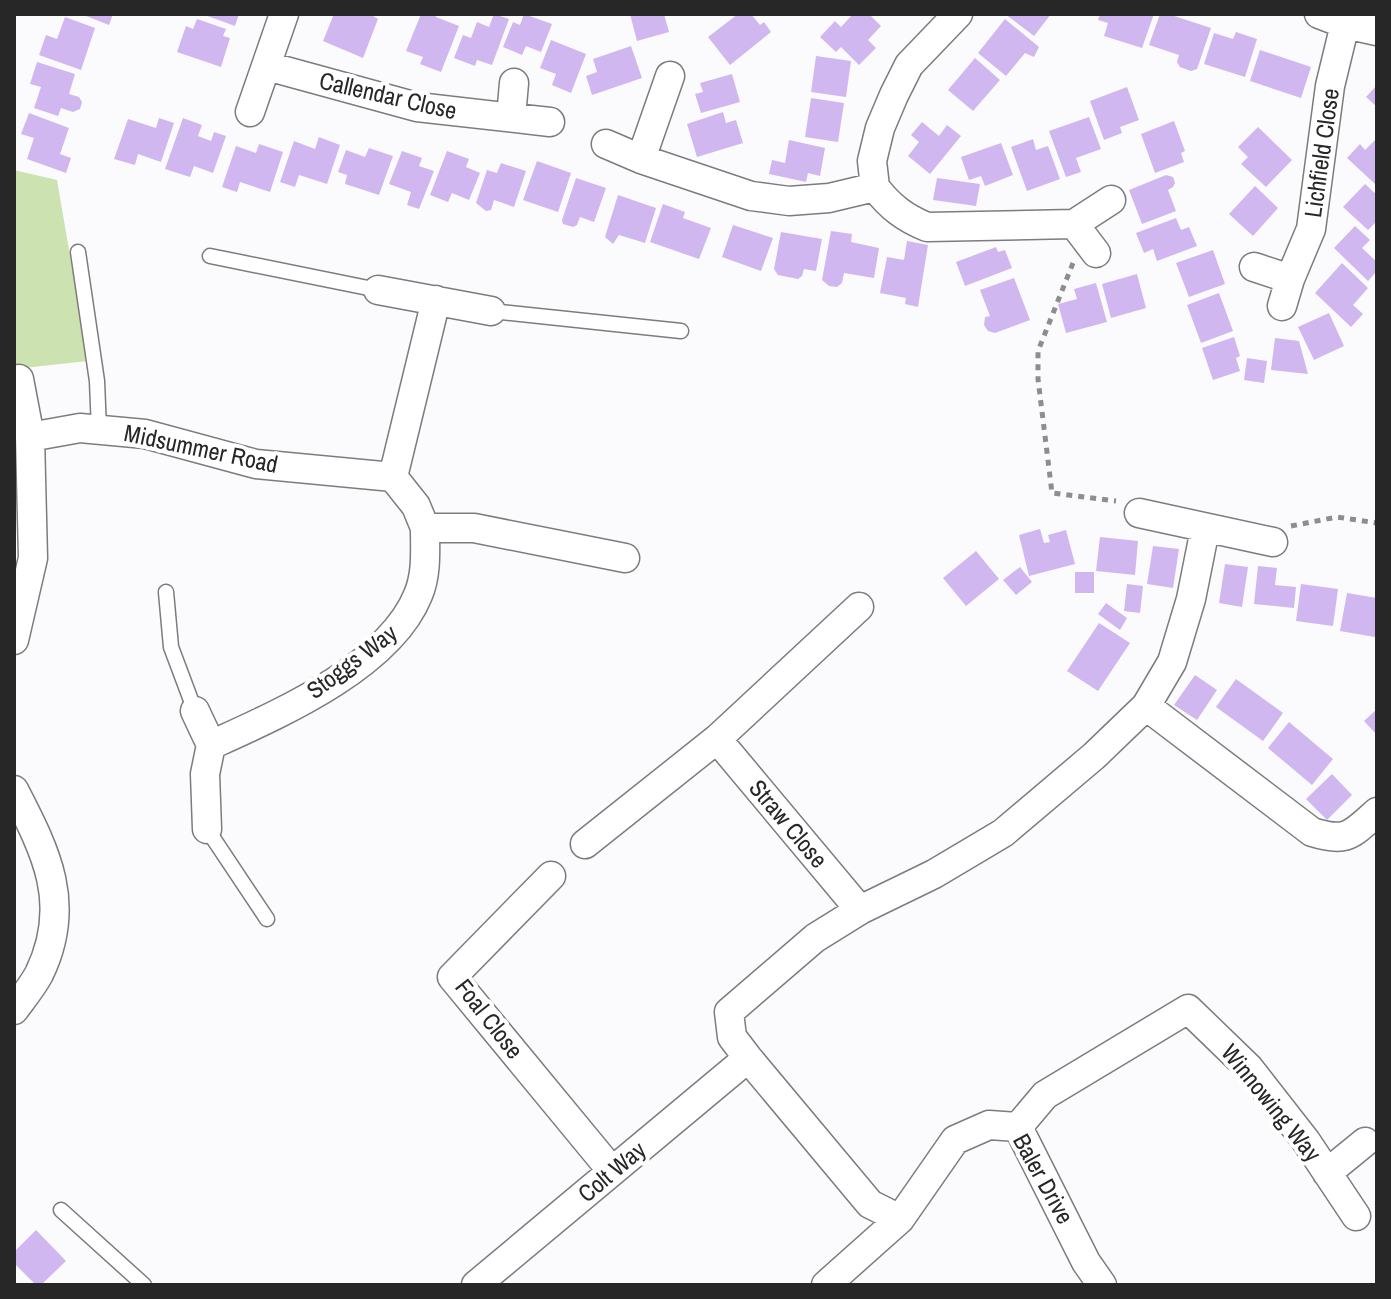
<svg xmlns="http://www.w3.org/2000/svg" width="1391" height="1299" viewBox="0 0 1391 1299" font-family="'Archivo Narrow',sans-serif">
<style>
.green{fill:#cce2b0}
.building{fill:#d0b7ef}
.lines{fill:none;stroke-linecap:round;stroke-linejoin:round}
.service-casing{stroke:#7c7c7e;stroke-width:17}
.minor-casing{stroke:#7c7c7e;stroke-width:31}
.path{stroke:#8d8d8e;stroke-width:5;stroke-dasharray:6 6;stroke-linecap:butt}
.service{stroke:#fff;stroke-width:14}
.minor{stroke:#fff;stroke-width:28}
.labels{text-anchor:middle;stroke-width:8;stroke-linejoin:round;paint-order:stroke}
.street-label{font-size:24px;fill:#272728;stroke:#fff}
</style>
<rect width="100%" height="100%" fill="#fbfbfd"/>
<path class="green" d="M14,170L57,180L88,361L14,369Z"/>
<path class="building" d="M81,14H113L109,25Z
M202,14H239L235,26Z
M334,14H370L378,19L363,58L323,41Z
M421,14H435L436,17L459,26L441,72L420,64L423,57L406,51Z
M494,14L509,19L492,65L477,60L475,66L454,58L463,35L471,38L477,22L489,27Z
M524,14L552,24L541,52L526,46L522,55L503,47L513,22L520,25Z
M630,14H664L669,32L637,41Z
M738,14H751L760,25L764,22L771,32L730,65L708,37Z
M853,14H869L881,26L868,40L876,48L859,65L841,47L836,52L820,37L835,21L841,27Z
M1005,14H1051L1034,36Z
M1100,14H1154L1142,48L1104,36L1108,23L1098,20Z
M1160,14H1168L1211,28L1197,69L1191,71L1180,67L1177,62L1179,55L1149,45Z
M65,17L95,28L81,70L39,55L46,35L57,39Z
M197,19L226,29L223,36L230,38L221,67L177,52L186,26L193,29Z
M1005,19L1039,47L1034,57L1025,53L1006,76L978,53Z
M1236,32L1257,39L1245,77L1204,64L1214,33L1233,39Z
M551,40L586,54L571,93L552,85L556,74L540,68Z
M631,46L642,78L592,95L586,76L597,72L593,59Z
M1260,50L1311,67L1301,98L1250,81Z
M816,56L851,61L846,97L811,92Z
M975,58L1000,80L973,111L948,90Z
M37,62L75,74L69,94L79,97L82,102L80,109L73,112L61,108L58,116L34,108L41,87L30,84Z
M732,74L740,102L701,113L695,94L703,92L700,83Z
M1377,85V107L1366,97Z
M1127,87L1139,120L1120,127L1122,133L1104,140L1090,101Z
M811,98L844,103L838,142L805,137Z
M723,112L726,123L736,120L743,143L697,157L687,124Z
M29,113L69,128L60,154L71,158L66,173L27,159L34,138L21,134Z
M1089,117L1101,149L1076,158L1081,172L1066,177L1049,131Z
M159,118L174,123L161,162L138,154L135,165L114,159L128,119L156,128Z
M183,118L202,125L198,136L211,141L214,132L226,136L213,173L194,166L190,177L165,169Z
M1174,121L1185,151L1181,153L1184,162L1155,173L1141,134Z
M922,122L939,136L947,125L961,136L930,174L908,156L919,142L911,135Z
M1258,127L1292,160L1266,187L1241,164L1248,157L1238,147Z
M319,137L340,145L327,184L299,175L295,187L280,182L294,141L315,149Z
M1377,138V182L1375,184L1347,158L1360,144L1365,150Z
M1033,139L1036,150L1048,146L1060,179L1027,191L1011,147Z
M789,140L825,148L820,176L808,173L806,182L769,174L772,160L785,163Z
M1001,143L1013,175L985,186L981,176L969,180L961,157Z
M259,144L283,152L270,192L240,182L237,192L222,187L236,146L256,153Z
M369,148L393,156L379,195L345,184L347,175L338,172L346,150L365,157Z
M402,151L422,158L419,166L434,171L419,209L407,205L411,192L389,184Z
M447,151L469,159L466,167L480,173L469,200L452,193L448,202L430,195Z
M537,161L571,173L558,212L523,200Z
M501,163L526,171L514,207L494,200L491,210L486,211L476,203L487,170L497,173Z
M1166,175L1173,177L1175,183L1173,187L1168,190L1176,211L1142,224L1129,190Z
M576,178L606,188L594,222L580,217L577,225L573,227L563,224L562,220Z
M937,178L980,184L976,206L933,200Z
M1365,184L1377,195V221L1368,230L1343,207Z
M1255,186L1278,208L1253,236L1229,214Z
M618,195L656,208L645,243L619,235L613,244L605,237Z
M663,204L685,212L683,218L711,228L699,259L650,242Z
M1176,218L1181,230L1189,227L1197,246L1157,261L1153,249L1144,253L1136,233Z
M733,225L773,238L761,271L722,257Z
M1355,226L1370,240L1362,248L1377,262V271L1368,281L1334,248Z
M831,231L852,234L851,242L879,248L874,278L844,273L842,283L837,287L829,286L822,280Z
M781,232L822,239L816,271L804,269L802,276L798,279L778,275L774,269Z
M907,241L928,245L918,307L905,304L906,298L880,293L887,257L904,260Z
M996,247L998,252L1005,250L1012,268L965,286L956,262Z
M1213,250L1225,284L1189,297L1176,263Z
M1342,263L1368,288L1353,305L1363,314L1351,327L1315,293Z
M1137,274L1146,308L1111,318L1102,284Z
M1014,278L1030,320L995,333L988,331L984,325L985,317L990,316L980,290Z
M1096,283L1107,322L1066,333L1058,304L1077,299L1074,289Z
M1219,293L1233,331L1201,343L1187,305Z
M1329,313L1344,346L1314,360L1298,327Z
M1234,337L1240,356L1236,358L1240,371L1213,380L1202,348Z
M1275,338L1299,341L1308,374L1271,370Z
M1247,358L1267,361L1264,383L1244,380Z
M1040,529L1044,543L1050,542L1048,535L1066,530L1075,564L1029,576L1019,535Z
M1100,537L1138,541L1135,575L1096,571Z
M1153,546L1179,549L1173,588L1147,584Z
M976,551L999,579L966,606L943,578Z
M1225,564L1248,567L1242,607L1219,603Z
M1258,566L1277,568L1275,585L1296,587L1294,608L1254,604Z
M1020,567L1032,582L1016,595L1003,580Z
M1075,572H1094V593H1075Z
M1127,584L1143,586L1140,613L1124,611Z
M1301,584L1338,589L1333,626L1296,621Z
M1347,593L1377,598L1375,637L1340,631Z
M1106,603L1127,618L1120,630L1098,614Z
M1099,623L1130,643L1098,691L1067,671Z
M1195,675L1217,690L1197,720L1174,705Z
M1236,679L1283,713L1263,741L1216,707Z
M1377,709V735L1364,721Z
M1289,722L1333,759L1312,785L1268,748Z
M1332,774L1352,795L1327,820L1306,799Z
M36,1230L66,1261L41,1285H36L14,1263V1252Z"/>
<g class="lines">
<g class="service-casing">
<path id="service" d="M78,252L97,381L99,430
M210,256L378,290
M491,311L681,331
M166,592L171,647L195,711
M207,829L267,919
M61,1210L144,1285"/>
</g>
<g class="minor-casing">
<path id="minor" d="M1319,14L1345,24L1377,31
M267,66L417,107L550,122
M250,112L284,14
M511,117L514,83
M606,144L641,159L751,196L789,201L829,198L875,187C890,207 905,218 927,227L1074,224L1111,200
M641,159L670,76
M875,187L872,161L880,128L894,95L909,65L958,14
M1074,224L1096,253
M1254,267L1290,279
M378,290L491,311
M1282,306L1290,279L1311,229L1330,86L1345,24
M30,437L80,428L145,434L256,464L393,477L416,506L425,528H474L625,558
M393,477L436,300
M1139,513L1273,542
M14,640L33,558L30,437L19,379
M1146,706L1312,832C1347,843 1351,835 1377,812
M195,711L211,745L205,774L207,829
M717,739L859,607
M211,745C277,715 389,667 418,595C427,574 425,551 425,528
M14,790C46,852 73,904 39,974C32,987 22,999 14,1010
M585,844L717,739L860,910
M551,876L452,977L612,1171
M1018,1127L1045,1095L1188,1009L1249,1068L1306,1141L1356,1216
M1327,1173L1365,1142
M900,1219L870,1204L748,1058L732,1037L729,1012L815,938L860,910L934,874L1003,833L1094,756L1146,706L1172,662L1191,599L1205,529
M476,1285L748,1058
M826,1285L900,1219L955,1140L989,1125L1018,1127L1086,1262L1102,1285"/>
</g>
<path class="path" d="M1073,263L1038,351V379L1052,493L1116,501
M1291,526L1337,517L1377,523"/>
<use href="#service" class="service"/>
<use href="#minor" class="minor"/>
</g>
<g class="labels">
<g class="street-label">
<text transform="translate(388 96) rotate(13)" y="8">Callendar Close</text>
<text transform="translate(1322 153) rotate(-82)" y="8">Lichfield Close</text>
<text transform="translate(201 449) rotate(12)" y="8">Midsummer Road</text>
<text transform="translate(352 662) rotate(-37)" y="8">Stoggs Way</text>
<text transform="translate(788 824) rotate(50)" y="8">Straw Close</text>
<text transform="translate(489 1019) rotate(52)" y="8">Foal Close</text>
<text transform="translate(1271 1103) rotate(51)" y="8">Winnowing Way</text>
<text transform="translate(612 1172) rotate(-40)" y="8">Colt Way</text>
<text transform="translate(1043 1179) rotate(61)" y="8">Baler Drive</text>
</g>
</g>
<rect width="1391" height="1299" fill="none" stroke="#272728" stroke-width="32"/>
</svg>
